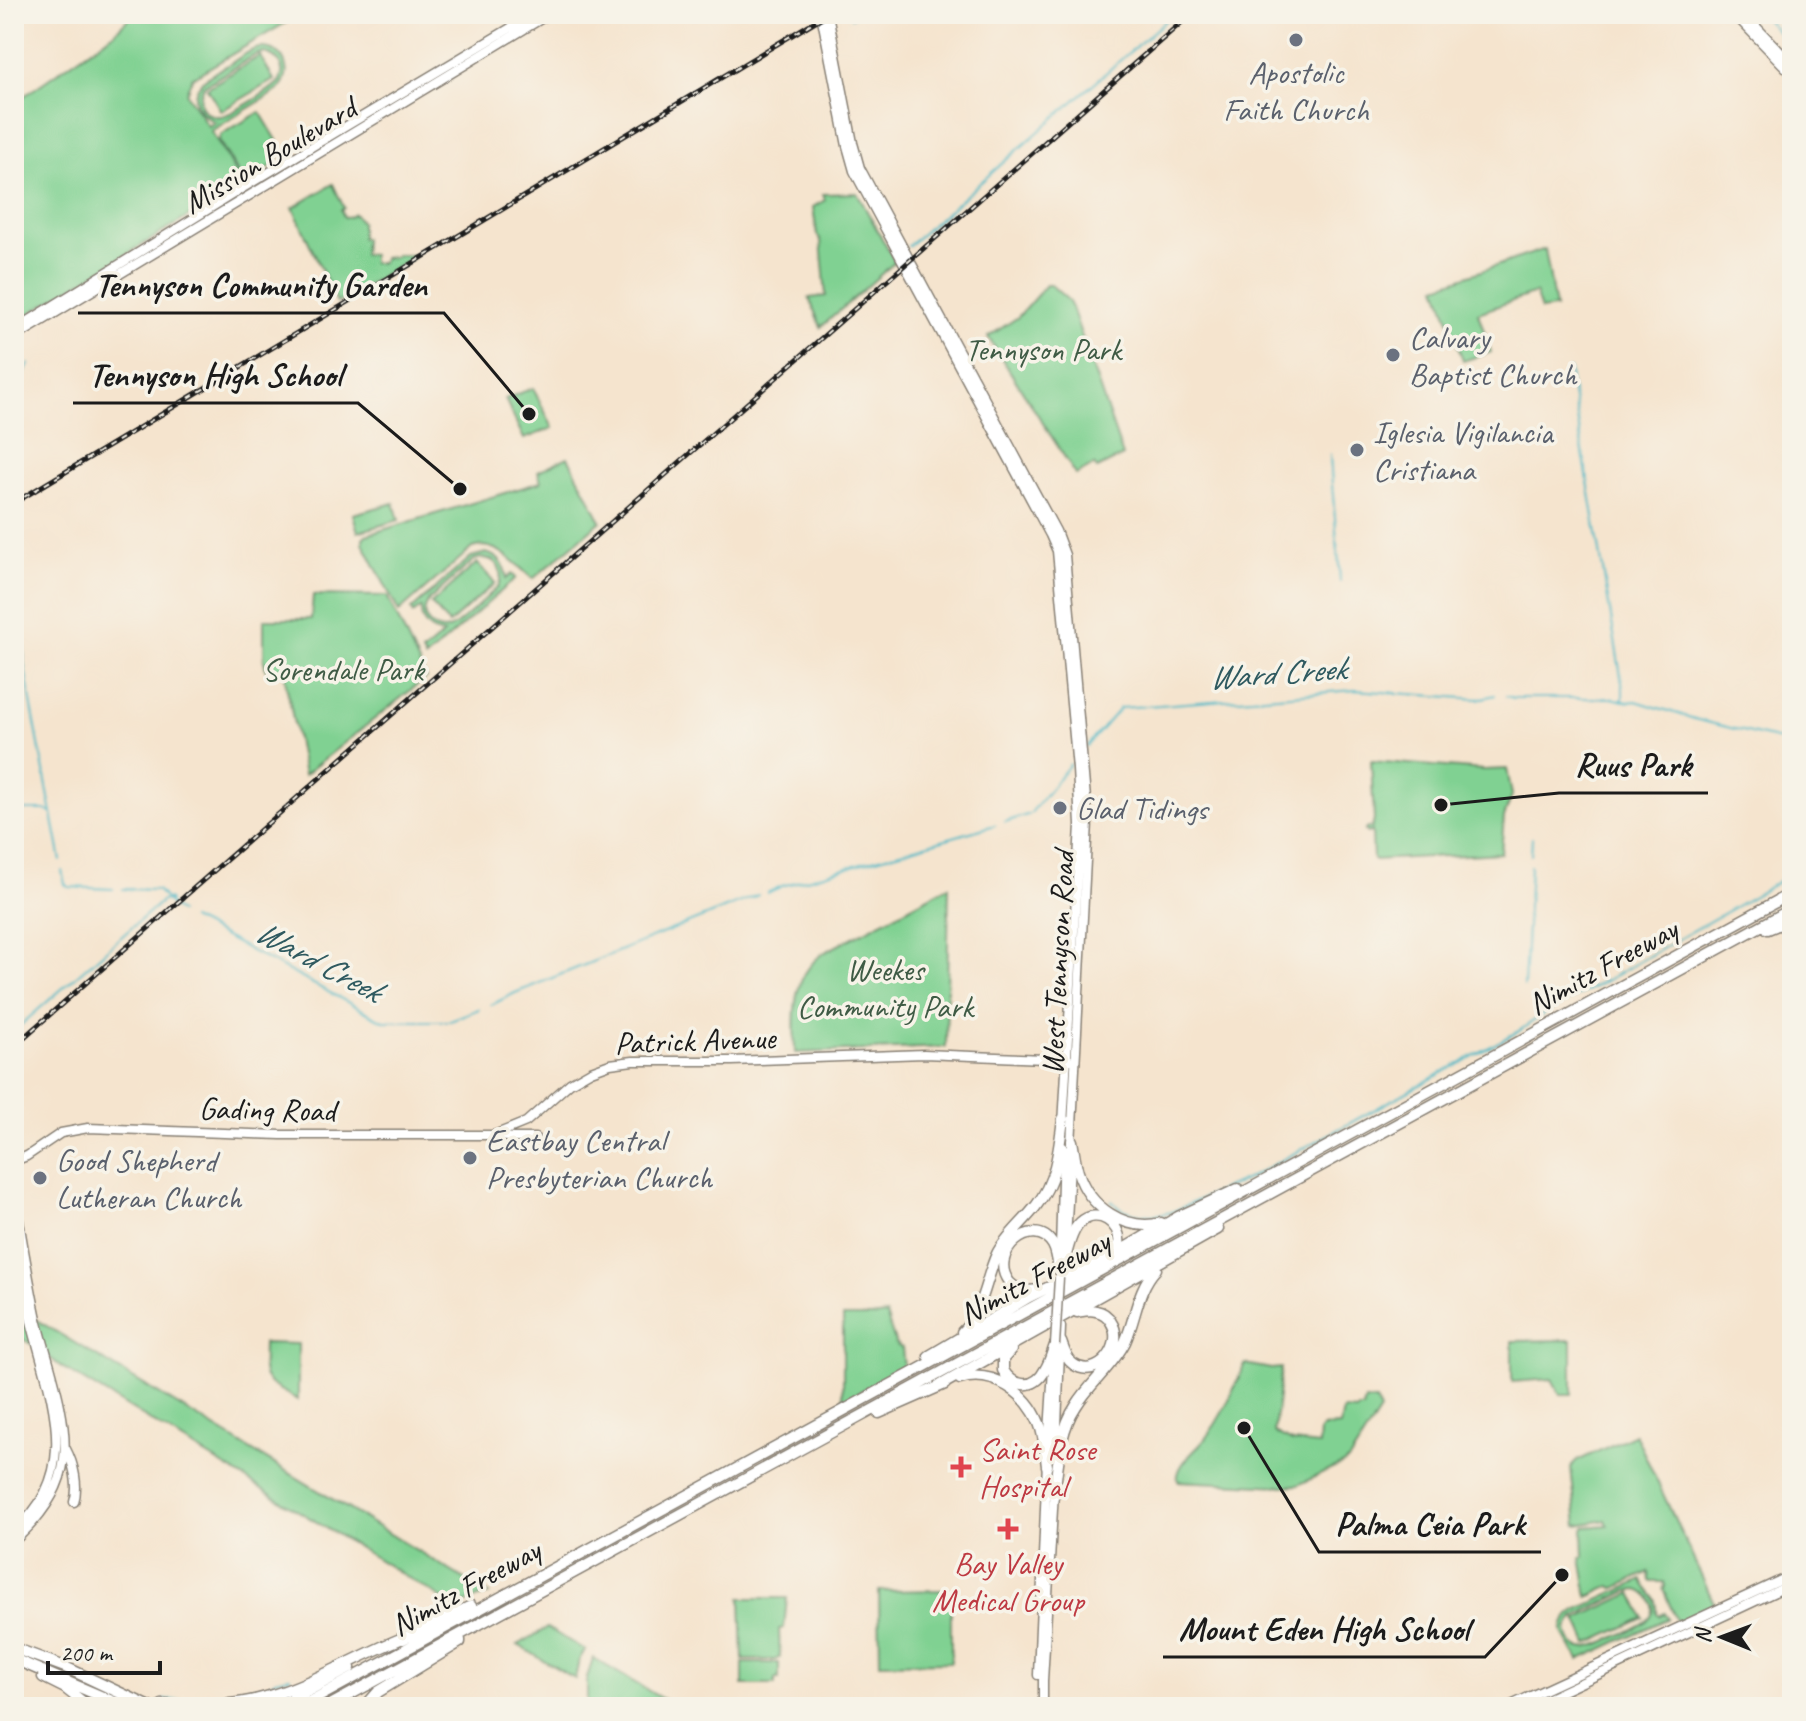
<svg xmlns="http://www.w3.org/2000/svg" width="1806" height="1721" viewBox="0 0 1806 1721" font-family="Caveat,sans-serif">
<style>
.green{fill:#80d192;stroke:#4e7657;stroke-width:2;fill-rule:evenodd}
.lines{fill:none;stroke-linecap:round;stroke-linejoin:round}
.stream{stroke:#4bb8c6;stroke-width:2}
.major-casing{stroke:#888075;stroke-width:11}
.highway-casing{stroke:#888075;stroke-width:13}
.major{stroke:#fff;stroke-width:8}
.highway{stroke:#fff;stroke-width:10}
.rail-casing{stroke:#1c1c1c;stroke-width:5}
.rail{stroke:#f7f3e8;stroke-width:2;stroke-dasharray:6;stroke-linecap:butt}
.major-bridge-casing{stroke:#888075;stroke-width:11;stroke-linecap:butt}
.major-bridge{stroke:#fff;stroke-width:8}
.worship-dot{fill:#6b7280;stroke:#f7f3e8;stroke-width:3}
.health-dot{fill:#e0444e;stroke:#f7f3e8;stroke-width:3}
.labels{text-anchor:middle;stroke-width:7;stroke-linejoin:round;paint-order:stroke}
.worship-label{font-size:32px;fill:#5b616d;stroke:#f7f3e8;text-anchor:start}
.street-label{font-size:32px;fill:#1c1c1c;stroke:#f7f3e8}
.park-label{font-size:32px;fill:#3f5b45;stroke:#f7f3e8}
.health-label{font-size:32px;fill:#be3a42;stroke:#f7f3e8;text-anchor:start}
.water-label{font-size:34px;font-style:italic;fill:#2f5a60;stroke:#f7f3e8}
.leader{fill:none;stroke:#1c1c1c;stroke-width:3}
.callout-dot{fill:#1c1c1c;stroke:#f7f3e8;stroke-width:3}
.callout-label{font-size:34px;text-anchor:middle;font-weight:bold;fill:#1c1c1c;stroke:#f7f3e8;stroke-width:7;stroke-linejoin:round;paint-order:stroke}
</style>
<rect width="100%" height="100%" fill="#f7f3e8"/>
<filter id="ink" filterUnits="userSpaceOnUse"><feTurbulence type="fractalNoise" baseFrequency=".0125" numOctaves="2"/><feDisplacementMap in="SourceGraphic" scale="16" xChannelSelector="R" yChannelSelector="G"/><feConvolveMatrix kernelMatrix="1 2 1 2 8 2 1 2 1" color-interpolation-filters="sRGB"/></filter>
<filter id="wash" filterUnits="userSpaceOnUse"><feTurbulence type="fractalNoise" baseFrequency=".006" numOctaves="4" result="noise"/><feDisplacementMap in="SourceGraphic" scale="32" xChannelSelector="R" yChannelSelector="G"/><feGaussianBlur stdDeviation="1.8" result="paint"/><feColorMatrix in="noise" values="0 0 0 0 0 0 0 0 0 0 0 0 0 0 0 0 0 1.4 0 .05"/><feComposite in="paint" operator="in"/></filter>
<g filter="url(#wash)">
<rect width="100%" height="100%" fill="#f5e4ce"/>
<path class="green" d="M133,14H293L291,17L292,19L192,78L186,93L208,126L215,122C199,115 188,98 201,83C209,74 223,68 233,62C241,57 250,49 260,48C271,47 281,53 285,63C289,75 285,83 277,91L211,131L242,184L14,323V103L114,33ZM264,53C276,55 287,67 280,80C276,88 231,115 221,116C215,117 208,115 204,110C198,102 200,94 204,86L257,54Z
M260,56L274,80L221,111L207,88Z
M260,112L277,140L278,162L244,183L219,141L220,135Z
M333,184L344,208L341,210L344,217H349L354,214L361,222V238L364,239L363,254L372,255V263H382L383,258L395,257L396,255H411L412,258L337,303L293,208Z
M857,193L895,262L821,327L809,298L826,296L821,241L817,235L813,207L825,200L823,194Z
M1545,249L1555,308L1541,310L1535,293L1478,313L1491,352L1463,361L1437,286Z
M1046,285H1051L1068,300L1072,308L1123,456L1097,469L1094,465L1076,475L988,337L1018,317Z
M533,388L553,428L524,439L505,399Z
M568,457L601,521L533,579C516,565 496,539 472,548L399,612L363,543V538L366,535L541,482L538,471Z
M394,503L399,520L358,532L353,514Z
M486,553C500,557 506,566 506,579L512,574L516,578L425,659L422,653L444,634C429,632 420,623 421,608L413,614L411,610L471,557ZM481,558C497,558 504,570 499,585C491,594 459,625 449,629C440,632 430,627 426,619C423,612 425,607 429,600L474,560Z
M477,563L495,583L449,624L431,604Z
M313,595L387,596L426,678L304,775L283,668L266,670L264,660V619H311Z
M1371,761L1484,770L1507,769L1512,795L1504,817L1501,853L1373,860L1372,831L1368,833L1365,830L1368,827L1372,828L1374,820Z
M949,886L946,1047L795,1053C794,1016 790,976 825,952Z
M19,1290L22,1311L489,1594L456,1607L60,1366L38,1348L14,1334V1292Z
M886,1315L896,1345L902,1348L904,1367L843,1401V1317H871Z
M1572,1340V1394H1560L1552,1379L1512,1382V1341Z
M263,1343L298,1344V1400C261,1379 262,1386 263,1343Z
M1245,1364L1271,1369L1281,1368L1274,1433L1292,1442L1319,1445L1320,1430L1324,1427L1340,1426L1343,1410L1357,1411L1358,1409H1363L1365,1400L1375,1401L1380,1411L1349,1460L1343,1464L1298,1485L1282,1486L1178,1481C1175,1465 1196,1451 1205,1439C1225,1413 1232,1392 1245,1364Z
M1635,1434L1715,1605L1677,1623L1663,1588L1665,1586L1664,1582H1652L1650,1581L1649,1572L1613,1589L1611,1586L1588,1597L1581,1558L1584,1556L1583,1530L1585,1527L1608,1525L1606,1520L1577,1525L1571,1467L1577,1461Z
M1642,1580C1647,1594 1659,1594 1657,1614L1659,1616L1665,1613L1668,1618L1579,1660C1572,1642 1548,1631 1576,1610ZM1638,1590C1650,1594 1659,1607 1649,1619C1643,1626 1590,1650 1581,1648C1571,1645 1568,1638 1567,1629L1574,1617L1628,1591Z
M951,1590V1662L880,1663L879,1591Z
M1632,1593L1644,1618L1588,1644L1577,1619Z
M741,1598H787L784,1628L779,1629L780,1657L775,1660H743Z
M547,1628L585,1650L579,1660L575,1679L518,1645Z
M593,1658L676,1707H587V1678Z
M743,1663H779V1679H775V1685H743Z"/>
<g class="lines">
<path class="stream" d="M1761,14L1792,47
M851,18L857,14
M908,246L1173,14
M1569,369L1623,688V701
M14,390L29,364
M1330,454C1332,497 1338,539 1340,582
M14,619L24,637V664L52,814
M1506,696L1514,698H1612L1628,702L1636,701L1698,720L1792,743
M1087,746L1120,708L1355,690L1478,699L1495,695
M14,810H45L52,814L61,861
M1005,822L1030,814L1070,764
M1531,855L1532,838
M62,871L65,884L68,887L113,889
M123,889L157,890L173,908L179,912
M767,893L782,886L995,825
M191,919L383,1021H448L479,1009
M1524,986L1530,866
M491,1005L515,993L758,895
M14,1031L162,901L168,899L170,901
M1111,1201C1128,1216 1153,1218 1174,1211L1249,1178L1519,1031L1545,1013L1607,980L1792,874
M261,1694L275,1680L290,1677
M164,1700L186,1701L243,1697"/>
</g>
</g>
<g filter="url(#ink)">
<g class="lines">
<g class="major-casing">
<path id="major" d="M821,14L847,146L854,171L1050,535L1057,551L1077,769L1080,825L1063,1125
M828,14L853,143L860,168L1056,531L1065,555L1088,822L1064,1278
M1734,14L1792,74
M1744,14L1792,64
M14,330L236,192L534,14
M14,338L549,14
M495,1135L512,1138H535
M14,1161L27,1156L61,1133L88,1128L281,1135H494L526,1122L570,1083L591,1071L610,1064L633,1061H732L924,1054L1070,1060
M14,1191C21,1234 28,1277 37,1319C47,1359 69,1418 64,1459C60,1492 38,1520 14,1541
M14,1234C20,1260 23,1287 29,1313C47,1390 87,1470 14,1531
M1060,1249L1063,1147
M1048,1448L1054,1353
M66,1449C74,1464 79,1486 74,1502
M1056,1450L1061,1327
M1038,1675L1047,1461
M1043,1707V1681L1054,1492
M1507,1707L1792,1575
M1529,1707L1792,1584"/>
</g>
<g class="highway-casing">
<path id="highway" d="M1768,929L1792,919
M1072,1141C1074,1151 1075,1162 1078,1172C1089,1207 1125,1232 1161,1223
M1065,1259C1068,1248 1071,1231 1080,1223C1097,1207 1122,1223 1119,1244L1110,1254
M1038,1290C1027,1292 1017,1291 1009,1282C987,1253 1034,1213 1053,1245C1057,1252 1058,1262 1059,1270
M962,1332C983,1312 985,1280 997,1254C1006,1236 1024,1222 1036,1206C1056,1181 1059,1150 1063,1119
M1061,1342C1064,1350 1066,1359 1073,1364C1098,1382 1126,1344 1111,1322C1108,1316 1102,1312 1096,1311C1090,1309 1083,1311 1077,1312
M1011,1350L1003,1359V1370C1013,1388 1035,1390 1045,1370C1050,1362 1052,1353 1055,1345
M929,1356L1029,1297L1108,1258L1178,1217L1238,1189
M960,1379C993,1369 1027,1393 1039,1423C1045,1437 1045,1452 1047,1466
M941,1385L1218,1229
M879,1413L945,1384
M1054,1495C1058,1466 1059,1431 1076,1406C1090,1383 1112,1367 1125,1342C1136,1318 1137,1289 1156,1269
M403,1639L471,1606
M14,1648L65,1667L150,1707
M14,1659L126,1707
M43,1677L65,1688L89,1707
M162,1705C196,1707 233,1707 266,1697C316,1683 360,1654 408,1636
M278,1707L350,1668
M300,1707L1792,893
M327,1707L1792,909
M365,1707L378,1692L460,1642V1640"/>
</g>
<use href="#major" class="major"/>
<use href="#highway" class="highway"/>
<g class="rail-casing">
<path id="rail" d="M1785,14L1792,22
M14,503L827,14
M14,1046L1191,14"/>
</g>
<use href="#rail" class="rail"/>
<g class="major-bridge-casing">
<path id="major-bridge" d="M1055,1345L1059,1278"/>
</g>
<use href="#major-bridge" class="major-bridge"/>
</g>
</g>
<g class="worship-dot">
<circle cx="1296" cy="40" r="8"/>
<circle cx="1393" cy="355" r="8"/>
<circle cx="1357" cy="450" r="8"/>
<circle cx="1060" cy="808" r="8"/>
<circle cx="470" cy="1158" r="8"/>
<circle cx="40" cy="1178" r="8"/>
</g>
<g class="health-dot">
<path d="M957 1455h8v8h8v8h-8v8h-8v-8h-8v-8h8z"/>
<path d="M1004 1517h8v8h8v8h-8v8h-8v-8h-8v-8h8z"/>
</g>
<g class="labels">
<g class="worship-label">
<text x="1296" y="83" text-anchor="middle">Apostolic<tspan x="1296" dy="37">Faith Church</tspan></text>
<text x="1409" y="348">Calvary<tspan x="1409" dy="37">Baptist Church</tspan></text>
<text x="1373" y="443">Iglesia Vigilancia<tspan x="1373" dy="37">Cristiana</tspan></text>
<text x="1076" y="819">Glad Tidings</text>
<text x="486" y="1151">Eastbay Central<tspan x="486" dy="37">Presbyterian Church</tspan></text>
<text x="56" y="1171">Good Shepherd<tspan x="56" dy="37">Lutheran Church</tspan></text>
</g>
<g class="street-label">
<text transform="translate(269 155) rotate(-31)" y="11">Mission Boulevard</text>
<text transform="translate(1057 963) rotate(-87)" y="11">West Tennyson Road</text>
<text transform="translate(1602 966) rotate(-29)" y="11">Nimitz Freeway</text>
<text transform="translate(695 1040) rotate(-2)" y="11">Patrick Avenue</text>
<text transform="translate(267 1109) rotate(1)" y="11">Gading Road</text>
<text transform="translate(1034 1277) rotate(-28)" y="11">Nimitz Freeway</text>
<text transform="translate(465 1587) rotate(-29)" y="11">Nimitz Freeway</text>
</g>
<g class="park-label">
<text x="1043" y="360">Tennyson Park</text>
<text x="343" y="680">Sorendale Park</text>
<text x="885" y="980">Weekes<tspan x="885" dy="37">Community Park</tspan></text>
</g>
<g class="health-label">
<text x="979" y="1460">Saint Rose<tspan x="979" dy="37">Hospital</tspan></text>
<text x="1008" y="1574" text-anchor="middle">Bay Valley<tspan x="1008" dy="37">Medical Group</tspan></text>
</g>
<g class="water-label">
<text transform="translate(1277 672) rotate(-4)" y="12">Ward Creek</text>
<text transform="translate(319 960) rotate(28)" y="12">Ward Creek</text>
</g>
</g>
<path class="leader" d="M529 414L444 313H78M460 489L358 403H73M1441 805L1559 793H1708M1244 1428L1319 1552H1541M1562 1575L1485 1657H1163"/>
<g class="callout-dot">
<circle cx="529" cy="414" r="8"/>
<circle cx="460" cy="489" r="8"/>
<circle cx="1441" cy="805" r="8"/>
<circle cx="1244" cy="1428" r="8"/>
<circle cx="1562" cy="1575" r="8"/>
</g>
<g class="callout-label">
<text x="261" y="296">Tennyson Community Garden</text>
<text x="215" y="386">Tennyson High School</text>
<text x="1633" y="776">Ruus Park</text>
<text x="1430" y="1535">Palma Ceia Park</text>
<text x="1324" y="1640">Mount Eden High School</text>
</g>
<rect width="1806" height="1721" fill="none" stroke="#f7f3e8" stroke-width="48"/>
<g transform="translate(1722 1637) rotate(271)" stroke="#f7f3e8" stroke-width="6" paint-order="stroke">
<path d="M0-6L14 30L0 20L-14 30Z" fill="#1c1c1c"/>
<text y="-12" font-size="22" font-weight="bold" text-anchor="middle" fill="#1c1c1c">N</text>
</g>
<path d="M48 1661v12h112v-12" fill="none" stroke="#1c1c1c" stroke-width="4"/>
<text x="60" y="1661" font-size="24" fill="#1c1c1c" stroke="#f7f3e8" stroke-width="6" paint-order="stroke">200 m</text>
</svg>
